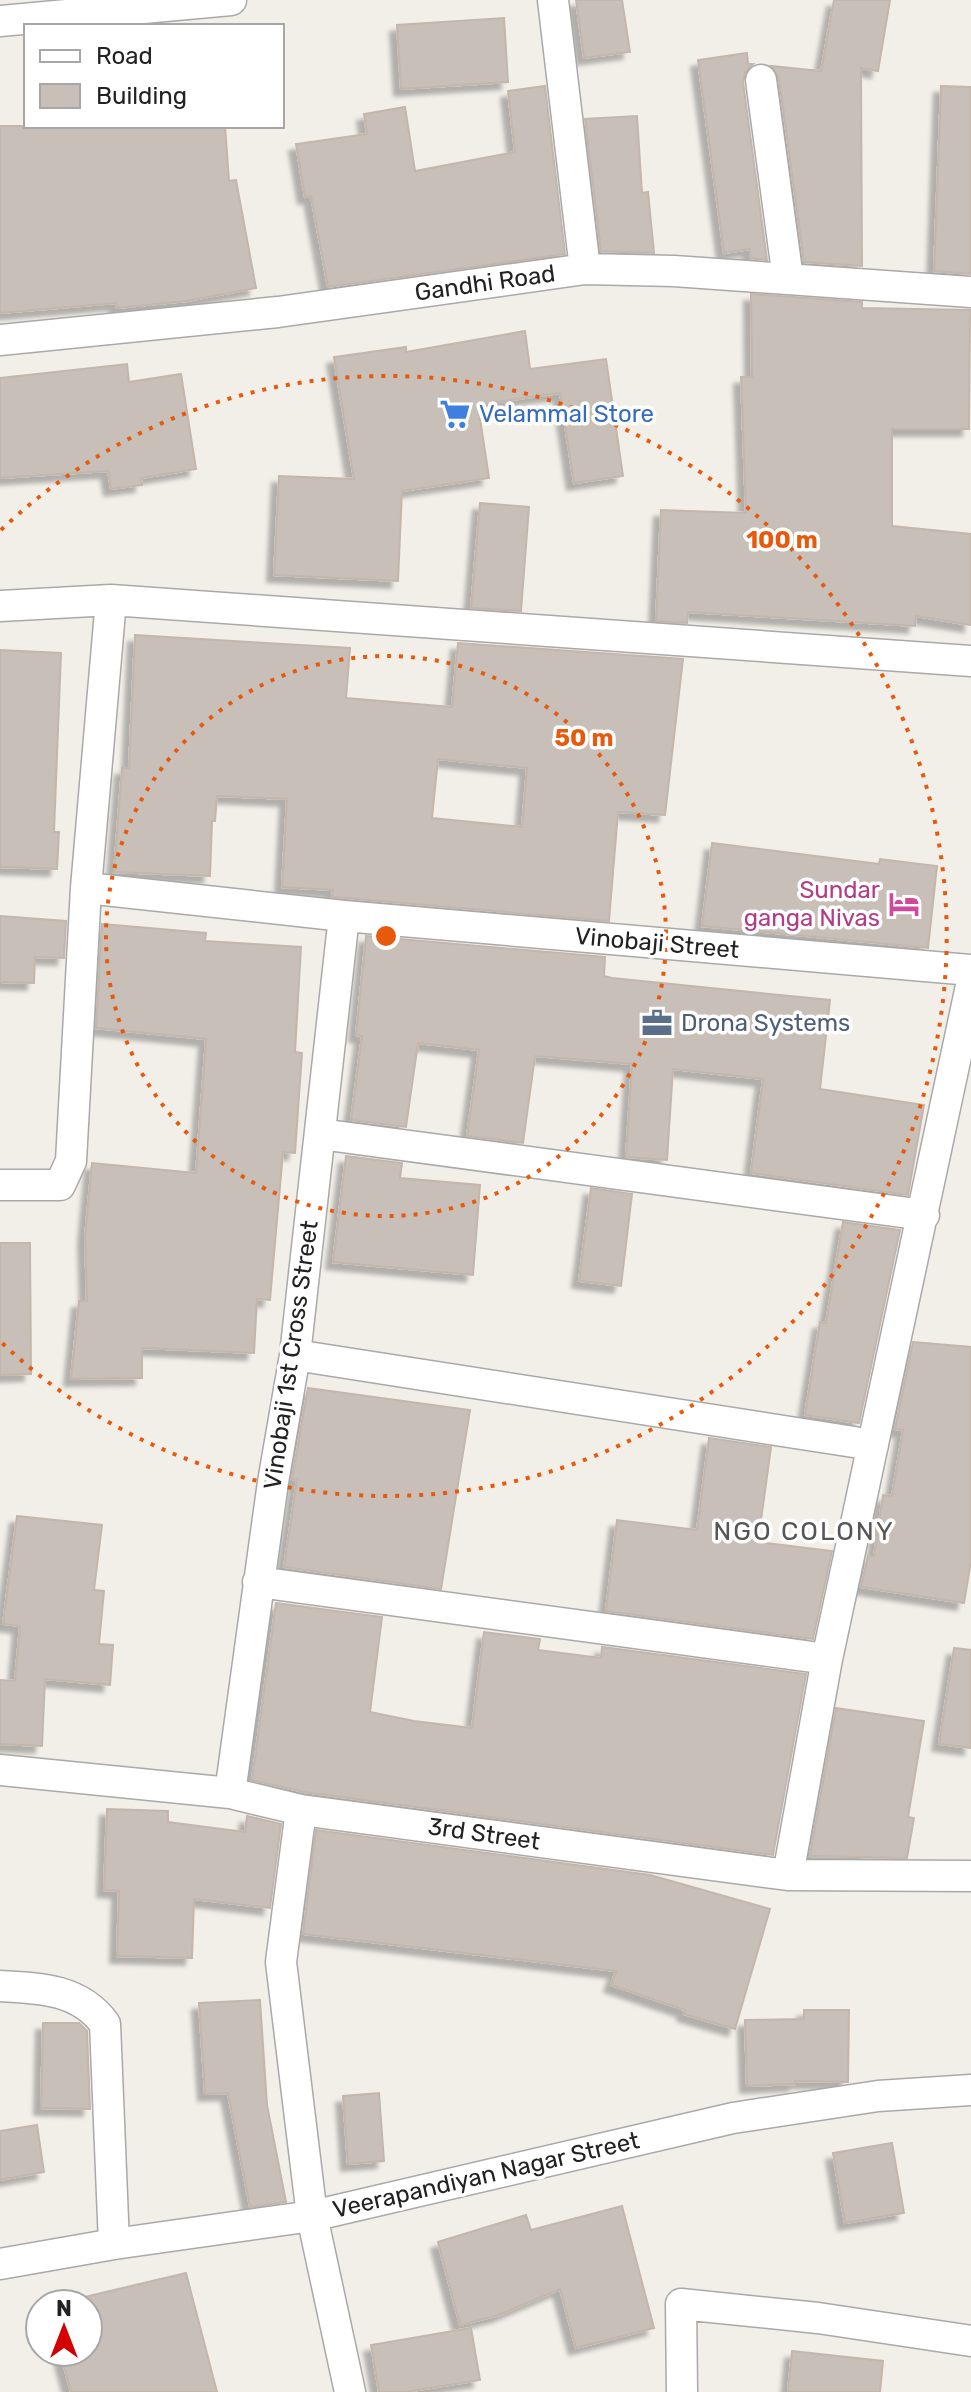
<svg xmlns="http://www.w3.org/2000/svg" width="971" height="2392" viewBox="0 0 971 2392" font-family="Rubik,sans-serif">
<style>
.building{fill:#c7bfb8;stroke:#c4b6ab;stroke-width:2;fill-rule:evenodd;filter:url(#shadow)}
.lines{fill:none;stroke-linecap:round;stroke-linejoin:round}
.minor-casing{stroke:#a9a9a9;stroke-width:33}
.minor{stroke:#fff;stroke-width:30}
.ring{fill:none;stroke:#e8590c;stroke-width:4;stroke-dasharray:4 8}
.labels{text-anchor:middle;stroke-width:7;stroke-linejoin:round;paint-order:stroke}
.street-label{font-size:24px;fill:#222;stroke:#fff}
.shop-label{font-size:24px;fill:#366cbe;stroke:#fff;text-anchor:start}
.hotel-label{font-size:24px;fill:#b23c85;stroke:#fff;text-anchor:end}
.service-label{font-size:24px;fill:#4e5e75;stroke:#fff;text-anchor:start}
.neighbourhood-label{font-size:26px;letter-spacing:2px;fill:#555;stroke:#fff}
.centre{fill:#e8590c;stroke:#fff;stroke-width:4}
.ring-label{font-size:24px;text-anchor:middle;font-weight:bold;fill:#e8590c;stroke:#fff;stroke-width:7;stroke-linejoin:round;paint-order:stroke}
</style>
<defs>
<filter id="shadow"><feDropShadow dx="-7" dy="7" stdDeviation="2" flood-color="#0004"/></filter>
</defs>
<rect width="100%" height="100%" fill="#f2efe9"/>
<path class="building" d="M576,0H622L630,52L584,58Z
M834,0H890L878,71L861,68L862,266L804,262L779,78L771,66L821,71Z
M504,18L508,82L401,89L397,25Z
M747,53L748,64H753L745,72L743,82L767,260L750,258V249L724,253L698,60Z
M545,86L565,254L328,287L311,196L305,197L296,144L367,134L364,114L405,107L415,171L515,152L508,91Z
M941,86L971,87V274L934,271Z
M637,116L642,193L648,192L654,253L601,251L585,119Z
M0,126H225L229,181L236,180L256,288L187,301L117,308L116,303L0,313Z
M751,294L862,302V308L970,310L969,429H892V526L971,534V625L916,616L915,626L688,612L687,623L656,621L661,510L746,513L741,377H752Z
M525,331L530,369L606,359L623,476L574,483L560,393L478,405L489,478L402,491L398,581L274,575L279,476L354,479L334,357L406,347V352Z
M127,364L129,382L181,374L196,469L141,478L142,485L111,489L108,471L0,478V378Z
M480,503L529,507L521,611L471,608Z
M135,635L350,648L346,698L452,707L458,643L683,659L665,815L618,812L609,921L346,898L332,897L333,890L282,887L287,799L217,796L215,821H212L210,876L114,872L122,768H129ZM438,759L527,768L522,827L432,818Z
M0,650L61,653L54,832H59L57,869L0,867Z
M712,843L879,864L880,859L937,866L928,948L702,926Z
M0,916L66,921L64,958L35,957L34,983L0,982Z
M102,924L206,933L205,941L301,947L295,1052L302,1053L295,1153L283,1152L270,1300L257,1299L254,1353L142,1348V1378L71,1379L79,1301H87L85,1237L92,1163L196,1173L206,1039L96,1028Z
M366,936L605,957L604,976L612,978L830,1000L820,1089L924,1105L908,1195L751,1173L763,1079L673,1069L667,1160L626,1157L632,1064L535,1056L523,1143L467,1136L479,1050L418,1043L406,1127L351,1120L362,1036L356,1035Z
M346,1156L402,1163L400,1178L480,1185L473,1275L333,1262Z
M591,1188L632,1194L621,1286L579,1281Z
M843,1222L900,1230L859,1423L805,1415L820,1322L826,1323Z
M0,1243H30L31,1374L0,1375Z
M913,1342L971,1347V1561L964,1603L861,1587L868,1556H874L883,1495L892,1496L903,1430L895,1429Z
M308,1388L470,1410L441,1589L284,1567L297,1480L292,1479Z
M709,1438L771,1447L758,1542L832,1551L813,1639L606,1611L617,1520L697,1530Z
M17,1516L102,1525L94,1590L104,1591L99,1644L113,1645L110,1685L45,1679L42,1746L0,1744V1680L15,1681L20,1626L3,1624Z
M276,1603L382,1617L370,1712L414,1721L472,1728L484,1632L540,1639L538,1650L601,1658L602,1647L806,1674L773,1855L304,1792L252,1780Z
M954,1648L971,1650V1748L939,1744Z
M836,1708L924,1721L908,1817L914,1818L907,1858L810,1856Z
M107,1809L168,1811V1822L245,1832L247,1816L281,1824L270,1908L194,1899L192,1958L117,1956L119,1891L104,1890Z
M316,1830L650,1875L770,1909L735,2029L684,2014L685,2010L611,1985L616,1971L303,1934Z
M260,2000L267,2105L286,2202L250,2207L228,2093L205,2094L199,2003Z
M804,2010H849L848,2082L795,2081V2084L747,2086L745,2020L804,2019Z
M43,2023H79L87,2031L90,2109L41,2108Z
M379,2093L384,2161L348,2164L343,2096Z
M37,2125L44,2172L0,2180V2131Z
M892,2143L904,2213L845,2223L833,2153Z
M622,2206L654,2328L576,2348L560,2289L499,2315L460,2325L438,2242L526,2215L531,2230Z
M186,2273L217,2392H71L60,2352H88V2304H55Z
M471,2328L480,2380L406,2392H379L371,2345Z
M792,2351L883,2361L880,2392H788Z"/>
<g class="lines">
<g class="minor-casing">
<path id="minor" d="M553,0L585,269
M0,21L231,0
M761,80L788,279
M0,340L278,312L585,269L674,271L971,292
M0,606L111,600L971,661
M86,888L344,916L971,970
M320,1134L924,1215
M0,1185H60L71,1161L86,888L111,600
M295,1355L873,1445
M258,1582L827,1659
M0,1770L230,1793L301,1810L788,1875L971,1876
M230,1793L273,1482L295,1355L344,916
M301,1810L281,1962L312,2216L350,2392
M788,1875L827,1659L971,986
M0,1986C40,1988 80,1989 105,2024L114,2244
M0,2264L114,2244L312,2216L733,2118L878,2096L971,2090
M682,2392L681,2304L818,2318L971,2341"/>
</g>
<use href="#minor" class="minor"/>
</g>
<g class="ring">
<circle cx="386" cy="936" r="280"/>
<path d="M1 530A560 560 0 1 1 1 1342"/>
</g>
<defs>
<g id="supermarket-bare" transform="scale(2.4)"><path d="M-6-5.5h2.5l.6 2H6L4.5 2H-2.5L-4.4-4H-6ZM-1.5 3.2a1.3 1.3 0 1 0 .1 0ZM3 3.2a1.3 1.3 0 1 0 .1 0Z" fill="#3f7fe0" stroke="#fff" stroke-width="2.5" paint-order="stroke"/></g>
<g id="hotel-bare" transform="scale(2.4)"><path d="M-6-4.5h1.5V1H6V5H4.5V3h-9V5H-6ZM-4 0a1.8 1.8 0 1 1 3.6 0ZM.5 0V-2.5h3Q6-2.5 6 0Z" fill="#d1479c" stroke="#fff" stroke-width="2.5" paint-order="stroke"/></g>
<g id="office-bare" transform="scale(2.4)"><path d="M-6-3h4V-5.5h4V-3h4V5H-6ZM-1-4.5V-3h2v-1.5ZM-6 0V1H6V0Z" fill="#5c6f8a" stroke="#fff" stroke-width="2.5" paint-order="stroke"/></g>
</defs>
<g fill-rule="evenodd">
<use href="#supermarket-bare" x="455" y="414"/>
<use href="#hotel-bare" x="904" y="904"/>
<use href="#office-bare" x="657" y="1023"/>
</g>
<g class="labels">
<g class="street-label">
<text transform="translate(485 283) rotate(-8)" y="8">Gandhi Road</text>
<text transform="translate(657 943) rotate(5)" y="8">Vinobaji Street</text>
<text transform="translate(291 1355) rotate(-82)" y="8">Vinobaji 1st Cross Street</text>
<text transform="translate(484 1834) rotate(8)" y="8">3rd Street</text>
<text transform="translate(486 2175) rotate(-13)" y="8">Veerapandiyan Nagar Street</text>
</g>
<g class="shop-label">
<text x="479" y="422">Velammal Store</text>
</g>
<g class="hotel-label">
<text x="880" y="898">Sundar<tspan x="880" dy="28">ganga Nivas</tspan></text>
</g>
<g class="service-label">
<text x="681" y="1031">Drona Systems</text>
</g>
<g class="neighbourhood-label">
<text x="804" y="1540">NGO COLONY</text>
</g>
</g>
<circle cx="386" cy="936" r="12" class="centre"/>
<g class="ring-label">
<text x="782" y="548">100 m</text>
<text x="584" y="746">50 m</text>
</g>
<rect x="24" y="24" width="260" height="104" fill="#ffffff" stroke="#a7a7a7" stroke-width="2"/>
<rect x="40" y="50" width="40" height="12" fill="#ffffff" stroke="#a7a7a7" stroke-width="2"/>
<text x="96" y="64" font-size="24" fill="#222222">Road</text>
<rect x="40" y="84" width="40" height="24" fill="#c7bfb8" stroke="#a7a7a7" stroke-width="2"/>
<text x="96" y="104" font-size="24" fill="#222222">Building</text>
<g transform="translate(64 2328)"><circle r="38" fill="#ffffff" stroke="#a7a7a7" stroke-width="2"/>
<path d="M0-6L14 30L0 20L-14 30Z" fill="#d40000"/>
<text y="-12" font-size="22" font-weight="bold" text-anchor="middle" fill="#222222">N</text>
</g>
</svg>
